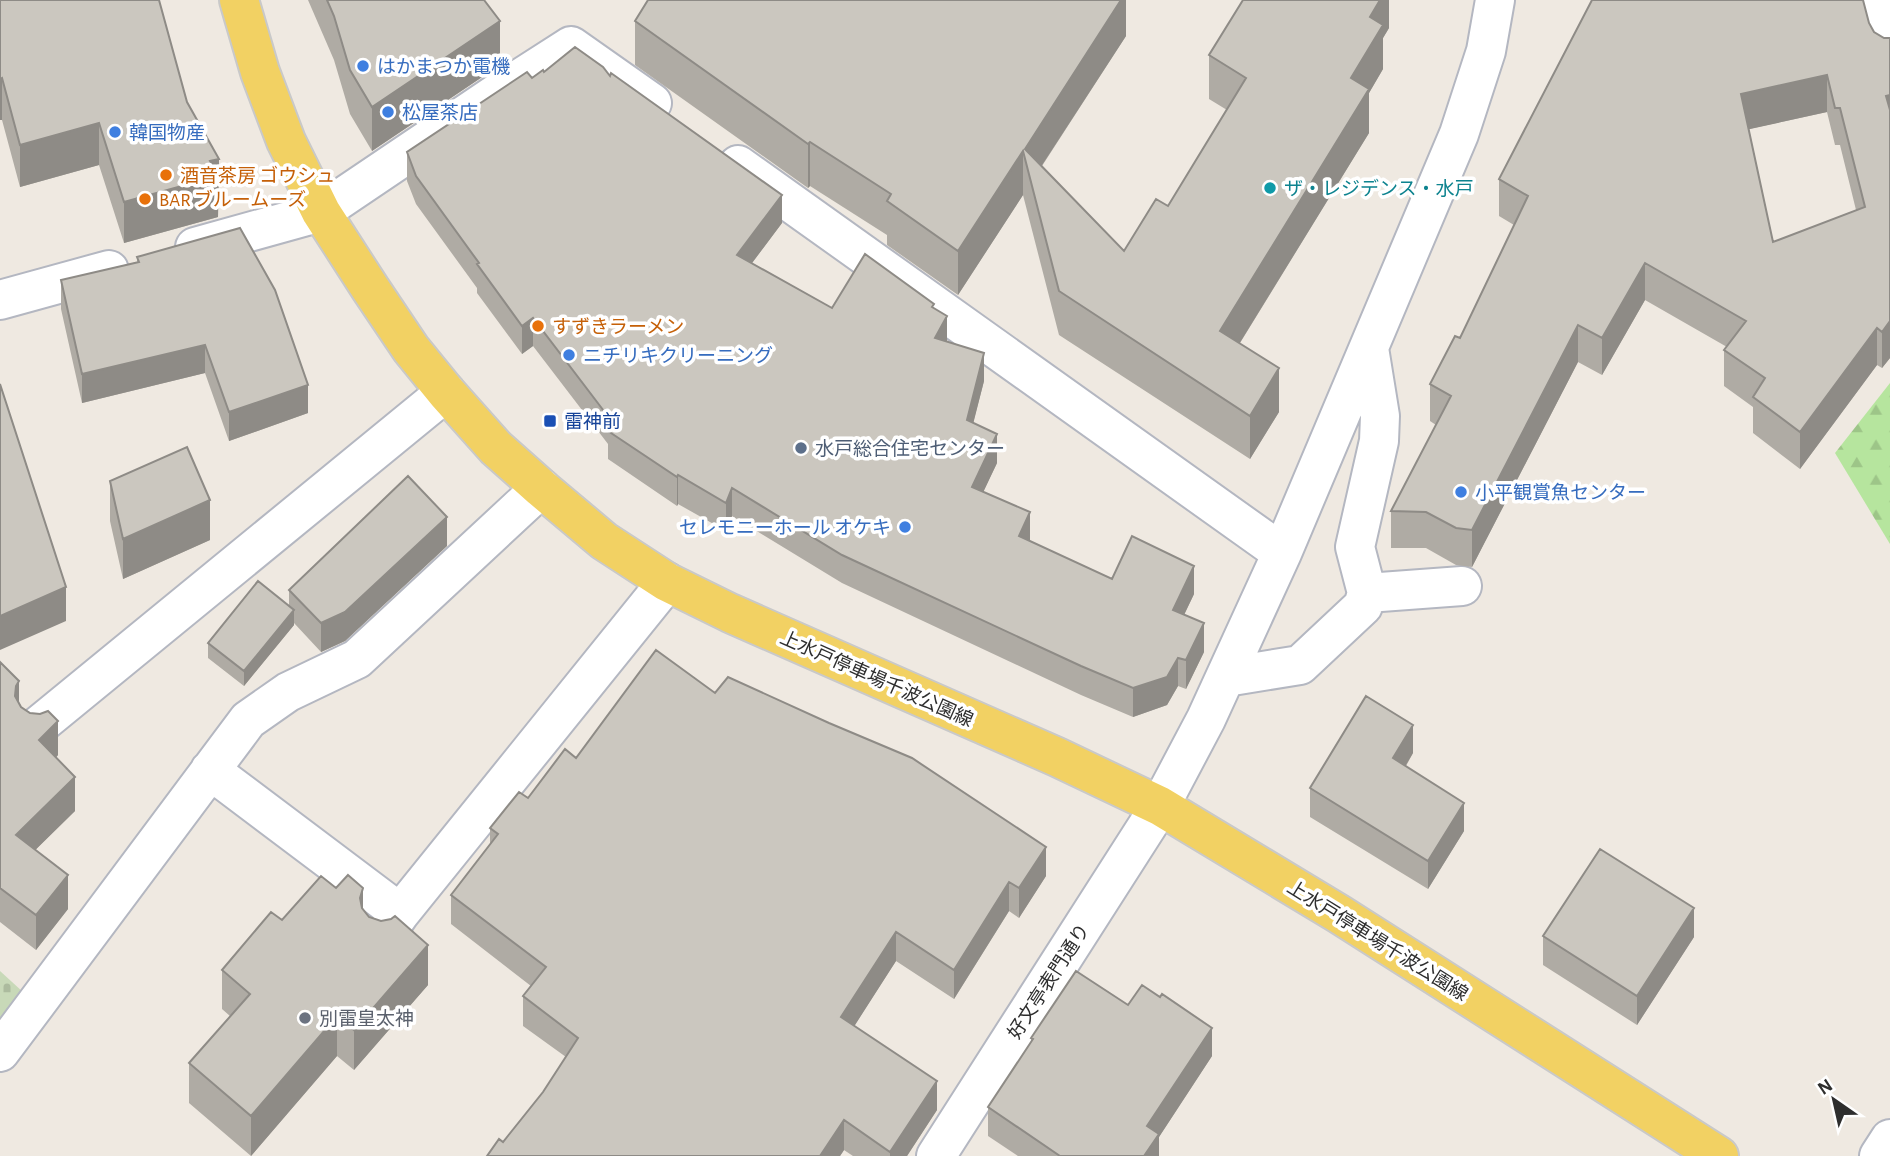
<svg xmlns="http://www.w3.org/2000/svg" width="1890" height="1156" viewBox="0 0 1890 1156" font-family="'Alegreya Sans','Noto Sans JP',sans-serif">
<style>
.forest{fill:url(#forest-firs)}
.cemetery{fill:url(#cemetery-stones)}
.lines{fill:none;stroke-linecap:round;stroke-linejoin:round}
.minor-casing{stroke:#b4b7c1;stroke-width:42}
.major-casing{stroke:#c9c9c9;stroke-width:42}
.minor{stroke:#fff;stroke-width:38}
.major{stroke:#f2d163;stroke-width:38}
.wall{fill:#afaba4;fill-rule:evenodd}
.shaded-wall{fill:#8e8b86}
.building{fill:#cbc7bf;stroke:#8e8b86;stroke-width:2;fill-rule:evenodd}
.shop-dot{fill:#3f7fe0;stroke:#fff;stroke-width:2.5}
.food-dot{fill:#e8710a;stroke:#fff;stroke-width:2.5}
.culture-dot{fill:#0f9aa8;stroke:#fff;stroke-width:2.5}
.transit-dot{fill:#1a4fb4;stroke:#fff;stroke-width:2.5}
.service-dot{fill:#5c6f8a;stroke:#fff;stroke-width:2.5}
.worship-dot{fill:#6b7280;stroke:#fff;stroke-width:2.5}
.labels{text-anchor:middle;stroke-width:7;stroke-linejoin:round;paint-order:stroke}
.shop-label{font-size:19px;fill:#366cbe;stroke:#fff;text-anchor:start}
.food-label{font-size:19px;fill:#c56008;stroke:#fff;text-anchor:start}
.culture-label{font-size:19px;fill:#0d838f;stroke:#fff;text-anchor:start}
.transit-label{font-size:19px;fill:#164399;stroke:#fff;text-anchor:start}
.service-label{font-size:19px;fill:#4e5e75;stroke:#fff;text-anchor:start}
.street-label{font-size:19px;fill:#2e2e2e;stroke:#fff}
.worship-label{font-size:19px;fill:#5b616d;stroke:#fff;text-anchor:start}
</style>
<defs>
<pattern id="forest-firs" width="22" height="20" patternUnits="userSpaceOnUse" patternTransform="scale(1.75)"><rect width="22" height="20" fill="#b6e59e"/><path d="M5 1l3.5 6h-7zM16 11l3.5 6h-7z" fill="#9dc588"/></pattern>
<pattern id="cemetery-stones" width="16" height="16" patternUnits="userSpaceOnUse" patternTransform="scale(1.75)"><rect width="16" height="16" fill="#c8d9b8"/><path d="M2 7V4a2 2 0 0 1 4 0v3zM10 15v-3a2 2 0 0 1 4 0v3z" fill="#acbb9e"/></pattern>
</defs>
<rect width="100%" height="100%" fill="#efe9e1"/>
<path class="forest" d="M1890,383V544L1835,453Z"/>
<path class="cemetery" d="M0,971L23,992L0,1023Z"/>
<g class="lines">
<g class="minor-casing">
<path id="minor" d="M1876,0L1890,54
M738,165L1282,553
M195,247L321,212L496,94L571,46L652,103
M0,300L109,270
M1367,593L1462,586
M1226,677L1300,665L1363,606L1367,593L1355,547L1379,441L1380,416L1369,348
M37,727L446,392
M210,770L400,913
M382,939L400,913L667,582
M0,1052L248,720L288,692L357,659L541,488
M936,1156L1160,806L1206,719L1282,553L1459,134L1486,51L1495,0
M1879,1156L1890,1139"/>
</g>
<g class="major-casing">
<path id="major" d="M239,0L260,72L286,141L321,212L370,288L411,349L446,392L496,448L541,488L604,541L667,582L730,613L1057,757L1160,806L1339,914L1719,1156"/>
</g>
<use href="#minor" class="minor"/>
<use href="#major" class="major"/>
</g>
<path class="wall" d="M0,0L187,102L219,159L218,217L124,243L99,165L20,187L2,120H0Z
M308,0H484L500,65L372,151L350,114L334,60Z
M1126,0V36L1042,166L1124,251L1168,206L1227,110L1209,99V55L1389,0V28L1383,38V69L1369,93V133L1240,343L1279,412L1250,459L1059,335L1023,195L958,295L887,245V235L810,186L808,188L635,65V21Z
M1869,23L1874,32L1884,38H1890V358L1882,368L1877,365L1800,469L1753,433V407L1724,386V350L1727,347L1645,300L1602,375L1578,362L1472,567L1456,565L1426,548H1391V511L1436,425L1430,421V384L1460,338L1514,225L1499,216V179ZM1827,112L1835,145H1840L1856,210L1773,242L1749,129Z
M544,72L610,76L782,223L752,263L832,308H934L947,341L984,381L973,423L997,463L983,492L1029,541L1112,579L1194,594L1184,615L1204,652L1186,689L1178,686L1167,705L1133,717L1081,695L842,583L732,516L726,531L678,504L677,506L608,459V444L533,346L522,354L477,293V288L416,204L407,181V152Z
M137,257L308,413L229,441L205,373L82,403L61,309V280L137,262Z
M110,481L210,540L123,579L110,521Z
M447,546L345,641L321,652L294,623V625L244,686L208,658V643L289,606V590Z
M0,662L21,707L58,755L56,758L75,811L35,850L68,909L36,950L0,922Z
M715,693L1046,876L1019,918L1009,911L954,999L896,961L854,1026L937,1110L907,1156H853L844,1150L840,1156H487L503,1142L543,1092L566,1057L523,1026V996L531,986L451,924V895L490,845V828L576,758Z
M1413,753L1406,766L1464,831L1428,889L1310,817V788Z
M363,910L428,985L354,1070L337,1056L251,1156L189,1103V1063L230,1016L222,1009V970L282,920Z
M1543,936L1694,937L1637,1025L1543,965Z
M1128,1005L1212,1056L1159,1137V1156H1018L988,1136V1107L1031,1043V1038Z"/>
<path class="shaded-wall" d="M1121,0H1126V36L1031,182L1025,149Z
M1380,0H1389V28L1383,38V69L1369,93V133L1220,375V331L1370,17Z
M500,21V65L372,151V107Z
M1827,75V112L1741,131V94Z
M2,78V120H0V79Z
M1890,95V132L1886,96Z
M99,123V165L20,187V145Z
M810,142V186L808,188V144Z
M1023,151V195L958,295V251Z
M219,159L218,217L124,243V202L210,161Z
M782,195V223L737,283V255Z
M1645,263V300L1602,375V338Z
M947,316V344L935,338Z
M533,318V346L522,354V326Z
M1890,321V358L1882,368V332Z
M1578,325V362L1472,567V530Z
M1877,328V365L1800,469V432Z
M205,345V373L82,403V374Z
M984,353V381L967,448V420Z
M1279,368V412L1250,459V416Z
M308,385V413L229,441V412Z
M997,434V463L972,516V487Z
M678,475V504L677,506V477Z
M732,488V516L726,531V503Z
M210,500V540L123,579V539Z
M1030,512V541L1019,565V536Z
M447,517V546L345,641L321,652V623Z
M1194,566V594L1173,638V610Z
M66,587V621L0,650V616Z
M294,610V625L244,686V671Z
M1204,623V652L1186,689V660Z
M1178,658V686L1167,705L1133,717V688Z
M19,681V715L15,696L16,686Z
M58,721V755L39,774V740Z
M1413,725V753L1393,787V758Z
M75,777V811L16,869V835Z
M1464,803V831L1428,889V861Z
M1046,847V876L1019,918V888Z
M68,875V909L36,950V915Z
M1009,882V911L954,999V970Z
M363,888V928L360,898Z
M1694,908V937L1637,1025V996Z
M896,932V961L841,1047V1017Z
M428,945V985L354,1070V1030Z
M337,1016V1056L251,1156V1116Z
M1212,1028V1056L1159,1137V1156H1144L1147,1126Z
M937,1081V1110L907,1156H890V1152Z
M844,1120V1150L840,1156H820Z"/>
<path class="building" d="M0,0H159L187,102L219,159L210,161L218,176L124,202L99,123L20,145L2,78L0,79Z
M327,0H484L500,21L372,107L350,70L334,16Z
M648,0H1121L1025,149L1124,251L1156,199L1168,206L1246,78L1209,55L1243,0H1380L1370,17L1383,25L1351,78L1369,89L1220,331L1279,368L1250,416L1059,291L1023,151L958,251L887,201L891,194L810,142L808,144L635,21Z
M1592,0H1863L1869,23L1874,32L1884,38H1890V95L1886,96L1890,110V321L1882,332L1877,328L1800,432L1753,397L1765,378L1724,350L1746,321L1645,263L1602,338L1578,325L1472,530L1456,528L1426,512L1391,511L1451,396L1430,384L1455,336L1460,338L1528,196L1499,179ZM1827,75L1835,108H1840L1865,207L1773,242L1741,94Z
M575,47L603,67L610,76L611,73L782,195L737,255L832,308L865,254L934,304L932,307L947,316L935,338L984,353L967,420L997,434L972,487L1030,512L1019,536L1112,579L1132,536L1194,566L1173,610L1204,623L1186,660L1178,658L1167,677L1133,688L1081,666L842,555L732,488L726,503L678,475L677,477L608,431L613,423L533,318L522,326L477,264L479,263L416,176L407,152L527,72L532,78L543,70L544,72Z
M240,228L275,290L308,385L229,412L205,345L82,374L61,280L139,262L137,257Z
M0,384L66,587L0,616Z
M187,447L210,500L123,539L110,481Z
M408,476L447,517L345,612L321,623L289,590Z
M258,581L294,610L244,671L208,643Z
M656,650L715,693L728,677L829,723L912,758L1046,847L1019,888L1009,882L954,970L896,932L841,1017L937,1081L890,1152L844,1120L820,1156H487L499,1139L503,1142L543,1092L578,1038L523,996L546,967L451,895L498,834L490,828L519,792L528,798L565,749L576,758Z
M0,662L19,681L16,686L15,696L21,707L30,713L40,714L48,711L58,721L39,740L75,777L16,835L68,875L36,915L0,888Z
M1366,696L1413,725L1393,758L1464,803L1428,861L1310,788Z
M1600,849L1694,908L1637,996L1543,936Z
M348,875L363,888L360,898L362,908L369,917L381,921L391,919L395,916L428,945L354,1030L337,1016L251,1116L189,1063L250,994L222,970L271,912L282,920L321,876L336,888Z
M1076,971L1128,1005L1142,985L1160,997L1162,994L1212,1028L1147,1126L1159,1134L1144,1156H1060L988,1107L1033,1039L1031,1038Z"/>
<g class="shop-dot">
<circle cx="363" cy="66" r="7"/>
<circle cx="388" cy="112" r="7"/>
<circle cx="115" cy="132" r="7"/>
<circle cx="569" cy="355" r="7"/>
<circle cx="1461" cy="492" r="7"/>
<circle cx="905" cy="527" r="7"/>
</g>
<g class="food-dot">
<circle cx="166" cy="175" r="7"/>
<circle cx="145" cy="199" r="7"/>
<circle cx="538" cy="326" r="7"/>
</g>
<circle class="culture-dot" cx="1270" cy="188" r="7"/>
<rect class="transit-dot" x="543" y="414" width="14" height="14" rx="3.5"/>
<circle class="service-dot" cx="801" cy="448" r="7"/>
<circle class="worship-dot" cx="305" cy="1018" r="7"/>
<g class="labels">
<g class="shop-label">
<text x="377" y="73">はかまつか電機</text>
<text x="402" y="119">松屋茶店</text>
<text x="129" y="139">韓国物産</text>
<text x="583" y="362">ニチリキクリーニング</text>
<text x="1475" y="499">小平観賞魚センター</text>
<text x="891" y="534" text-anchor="end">セレモニーホール オケキ</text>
</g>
<g class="food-label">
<text x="180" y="182">酒音茶房 ゴウシュ</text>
<text x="159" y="206">BAR ブルームーズ</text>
<text x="552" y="333">すずきラーメン</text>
</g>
<g class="culture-label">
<text x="1284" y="195">ザ・レジデンス・水戸</text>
</g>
<g class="transit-label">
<text x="564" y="428">雷神前</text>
</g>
<g class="service-label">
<text x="815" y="455">水戸総合住宅センター</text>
</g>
<g class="street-label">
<text transform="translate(877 678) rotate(24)" y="7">上水戸停車場千波公園線</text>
<text transform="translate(1378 940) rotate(32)" y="7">上水戸停車場千波公園線</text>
<text transform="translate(1048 981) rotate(-57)" y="7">好文亭表門通り</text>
</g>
<g class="worship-label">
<text x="319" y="1025">別雷皇太神</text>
</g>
</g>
<g transform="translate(1834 1100) rotate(326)" stroke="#ffffff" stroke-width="5" paint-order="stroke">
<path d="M0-5L12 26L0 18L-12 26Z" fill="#2e2e2e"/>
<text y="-10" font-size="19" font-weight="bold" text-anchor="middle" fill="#2e2e2e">N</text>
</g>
</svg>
